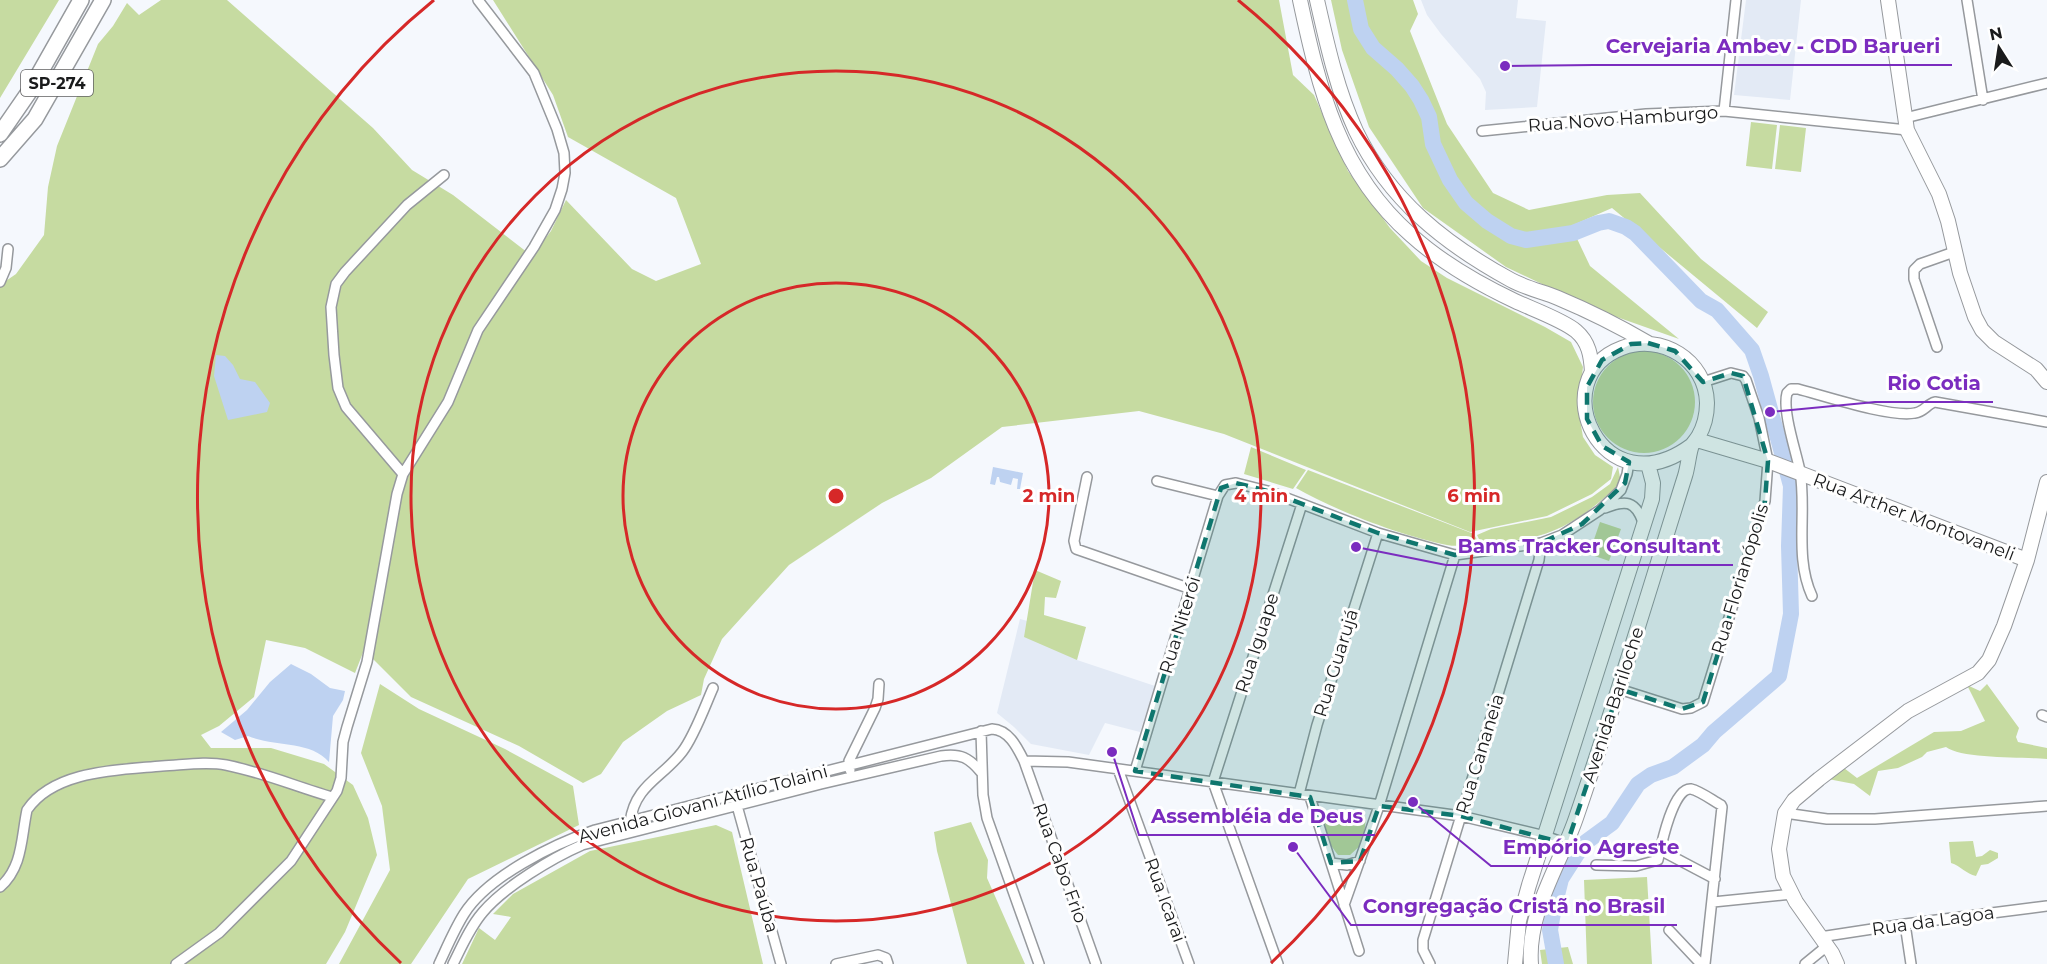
<svg xmlns="http://www.w3.org/2000/svg" width="2047" height="964" viewBox="0 0 2047 964" font-family="Montserrat,sans-serif">
<style>
.built{fill:#e3eaf5}
.green{fill:#c6dba1}
.water{fill:#bed2f1}
.lines{fill:none;stroke-linecap:round;stroke-linejoin:round}
.river{stroke:#bed2f1;stroke-width:16}
.street-casing{stroke:#96999d;stroke-width:12}
.secondary-casing{stroke:#96999d;stroke-width:16}
.primary-casing{stroke:#96999d;stroke-width:18}
.street{stroke:#fff;stroke-width:9}
.secondary{stroke:#fff;stroke-width:14}
.primary{stroke:#fff;stroke-width:15}
.marked{fill:#0f766e;fill-opacity:0.2;stroke:#0f766e;stroke-width:4.5;stroke-dasharray:12 8;stroke-linejoin:round}
.ring{fill:none;stroke:#d62828;stroke-width:3}
.labels{text-anchor:middle;stroke-width:6;stroke-linejoin:round;paint-order:stroke}
.shield{fill:#fff;stroke:#5f5f60;stroke-width:1.5}
.shield-label{font-size:16px;font-weight:bold;fill:#1a1b1c}
.street-label{font-size:18px;fill:#1a1b1c;stroke:#fff}
.centre{fill:#d62828;stroke:#fff;stroke-width:3}
.ring-label{font-size:18px;text-anchor:middle;font-weight:bold;fill:#d62828;stroke:#fff;stroke-width:6;stroke-linejoin:round;paint-order:stroke}
.leader{fill:none;stroke:#7b2cbf;stroke-width:2}
.callout-dot{fill:#7b2cbf;stroke:#fff;stroke-width:2}
.callout-label{font-size:20px;text-anchor:middle;font-weight:bold;fill:#7b2cbf;stroke:#fff;stroke-width:6;stroke-linejoin:round;paint-order:stroke}
</style>
<rect width="100%" height="100%" fill="#f5f8fd"/>
<path class="built" d="M1421,0H1518L1516,18L1546,21L1537,107L1485,110L1486,92L1480,79L1441,34L1427,15Z
M1746,0H1801L1790,100L1734,95Z
M1020,619L1080,635L1077,660L1155,686L1140,732L1105,723L1089,755L1031,744L1014,727L997,713Z"/>
<path class="green" d="M0,0H59L0,98Z
M161,0H227L373,128L412,170L453,195L532,256L551,231L566,200L632,269L656,281L701,264L676,198L568,137L553,95L493,0H1279L1293,75L1314,95L1348,171L1390,228L1421,261L1447,278L1545,327L1571,342L1583,367L1578,408L1583,437L1595,455L1613,467L1611,479L1592,494L1547,516L1470,532L1224,434L1139,411L1002,427L931,478L882,503L789,565L722,639L704,679L701,695L667,711L623,742L601,774L583,783L519,746L411,697L364,650L355,673L305,648L266,640L254,697L219,726L201,735L211,748H271L324,764L353,785L368,818L377,855L345,932L326,964H0V285L16,274L44,235L48,187L57,146L98,44L113,26L127,3L139,15Z
M1331,0H1413L1418,14L1410,31L1447,124L1493,193L1529,210L1607,195L1640,193L1701,259L1768,312L1757,328L1612,208L1571,226L1590,266L1679,339L1597,310L1506,267L1423,208L1369,127L1342,50Z
M1751,122L1777,125L1772,169L1746,166Z
M1780,125L1806,128L1801,172L1775,169Z
M1593 402a51 51 0 1 1 102 0a51 51 0 1 1-102 0Z
M1251,447L1306,470L1293,489L1244,474Z
M1618,467L1621,482C1596,507 1566,531 1529,538C1514,541 1498,543 1482,545L1477,535L1491,529L1551,517L1592,497L1610,484Z
M1308,470L1474,534L1479,544C1469,545 1457,547 1447,545C1402,536 1336,511 1296,488Z
M1600,522L1621,529L1609,561L1589,554Z
M1035,570L1061,581L1056,598L1045,597L1044,615L1086,627L1077,660L1024,637Z
M380,684L419,709L505,749L573,786L579,825L468,879L411,964H339L390,870L382,806L361,753Z
M1987,684L2019,728L2016,737L2018,742L2047,748V759C2025,757 1961,759 1946,747L1927,752L1922,757L1898,768L1878,771L1870,796L1854,784L1828,779L1844,768L1857,778L1934,732L1961,731L1985,721L1967,685L1980,691Z
M1333,810L1360,813L1366,818L1363,843L1350,855H1338C1330,845 1321,830 1321,817Z
M971,822L988,860L987,878L1025,964H967L937,851L934,832Z
M716,825L732,832L763,964H462L479,928L495,940L511,917L493,914L513,894L590,851Z
M1973,841L1976,857L1982,856L1990,850L1998,853V858L1988,864L1981,865L1976,876C1966,874 1961,866 1951,863L1949,842Z
M1647,877L1652,964H1587L1584,880Z
M1568,947L1573,964H1542L1540,950Z"/>
<path class="water" d="M216,355L225,356L233,365L240,379L255,382L270,403L267,412L228,420L214,376Z
M993,467L1023,473L1020,489H1017L1018,479L1013,478L1011,485L1000,482L999,477H997L995,485L990,484Z
M291,664L311,674L330,688L345,691L343,700L333,716L329,762C310,740 274,747 248,736L235,740L221,732L247,710L270,682Z"/>
<g class="lines">
<path class="river" d="M1355,0L1361,29L1373,48L1397,69L1412,86L1421,100L1429,117L1433,144L1450,180L1466,203L1487,221L1511,236L1526,240L1573,233L1598,223L1609,221L1626,227L1635,233L1701,301L1717,310L1752,350L1761,376L1791,486L1789,546L1791,614L1779,676L1714,732L1703,745L1673,767L1651,775L1638,784L1612,823L1586,842L1577,854L1561,879L1554,907L1550,930L1556,964"/>
<g class="street-casing">
<path id="street" d="M1967,0L1983,100
M1724,111L1736,0
M1905,118L2047,83
M1482,131L1646,114L1724,111L1907,130
M0,282L6,268L8,249
M1937,347L1914,279V270L1920,264L1954,252
M403,474L346,407L338,388L334,355L331,307L336,284L345,272L407,205L444,175
M1087,477L1074,541L1076,549L1191,589
M1157,481L1218,496
M1605,508C1625,500 1635,500 1643,522
M1812,596C1794,557 1807,512 1800,471C1796,451 1782,411 1787,393L1791,389H1798C1825,396 1891,418 1915,413C1924,412 1927,404 1935,402L2047,422
M1619,689L1682,709L1691,708L1703,702L1765,501L1768,461L1759,418L1746,380L1743,376L1731,373L1703,382
M2042,715L2047,717
M981,731L983,795L987,818L1039,964
M1024,761L1096,964
M1118,769L1189,964
M850,770L849,761L875,708L878,699L879,684
M1135,771L1218,496L1225,485L1236,483L1271,492L1378,533L1455,555L1541,543L1562,535L1600,510L1621,490L1627,474L1629,462
M1299,794L1317,725L1378,533
M1310,797L1359,951
M736,802L781,964
M1785,813L1827,819H1875L2047,806
M630,822C635,785 662,778 682,752C694,737 705,706 713,688
M1660,850L1715,879
M1331,863L1347,865L1360,861
M1596,865L1636,866L1658,860C1661,846 1673,787 1691,789C1700,791 1712,800 1721,805L1722,807L1705,964
M0,887C23,867 21,838 27,810C54,770 119,770 162,766C183,765 206,761 226,765C262,772 297,787 332,797
M1713,902L1792,894
M1344,905L1379,806L1455,555
M1905,924L1911,964
M1669,930L1701,964
M1820,937L1905,924L2047,906
M176,964L219,933L291,861L337,791L341,778L343,742L347,727L367,662L397,494L403,474L448,402L478,330L534,247L555,210L562,189L565,173L564,153L557,129L534,73L478,0
M439,964C447,947 454,930 464,914C488,876 554,844 595,830L992,729C1009,730 1017,747 1024,761L1068,762L1461,816L1545,836L1567,844
M453,964C462,946 470,927 483,912C504,887 552,858 582,845L821,784L941,756C961,753 969,758 981,772
M836,964L878,955L886,958L888,964
M1278,964L1213,782L1302,504
M1430,964L1423,950V940L1539,560L1541,543
M1805,964L1827,946"/>
</g>
<g class="secondary-casing">
<path id="secondary" d="M1300,0C1319,89 1339,172 1411,235C1442,263 1477,283 1515,301C1532,309 1563,320 1576,331C1589,342 1591,356 1592,372
M1317,0C1327,44 1337,90 1356,131C1389,200 1445,244 1511,280C1526,288 1543,292 1558,298C1589,311 1619,326 1648,343
M1888,0L1907,130L1939,194L1948,221L1960,273L1975,317L1982,330L1994,342L2036,369L2047,382
M1697,440L1768,461L2027,560
M1515,964L1519,921L1529,885L1652,499L1653,483L1648,464
M1531,964C1527,912 1560,865 1576,818C1615,705 1649,590 1685,476C1688,467 1689,452 1692,445C1694,442 1696,440 1698,437C1704,427 1707,415 1707,403C1706,360 1661,333 1622,348C1542,378 1602,512 1692,445
M1837,964L1832,953L1796,902L1783,876L1779,849L1785,813L1794,800L1819,779L1908,711L1978,673L1989,660L2004,626L2027,560L2047,482"/>
</g>
<g class="primary-casing">
<path id="primary" d="M0,134L29,92L81,0
M0,159L35,119L103,0"/>
</g>
<use href="#street" class="street"/>
<use href="#secondary" class="secondary"/>
<use href="#primary" class="primary"/>
</g>
<path class="marked" d="M1648,343L1675,351L1703,382L1731,373L1743,376L1768,461L1765,501L1703,702L1682,709L1619,689L1567,844L1461,816L1379,806L1360,861L1331,863L1310,797L1135,771L1221,488L1236,483L1271,492L1378,533L1455,555L1541,543L1582,524L1625,483L1629,462L1602,446L1587,419V387L1602,360L1631,344Z"/>
<g class="ring">
<circle cx="836" cy="496" r="213"/>
<circle cx="836" cy="496" r="425"/>
<path d="M401 963A638 638 0 0 1 434 0M1238 0A638 638 0 0 1 1271 963"/>
</g>
<g class="labels">
<rect class="shield" x="21" y="70" width="72" height="26" rx="4.5"/>
<g class="shield-label">
<text x="57" y="89">SP-274</text>
</g>
<g class="street-label">
<text transform="translate(1623 119) rotate(-4)" y="6">Rua Novo Hamburgo</text>
<text transform="translate(1914 517) rotate(21)" y="6">Rua Arther Montovaneli</text>
<text transform="translate(1740 579) rotate(-73)" y="6">Rua Florianópolis</text>
<text transform="translate(1180 625) rotate(-73)" y="6">Rua Niterói</text>
<text transform="translate(1257 643) rotate(-72)" y="6">Rua Iguape</text>
<text transform="translate(1336 663) rotate(-73)" y="6">Rua Guarujá</text>
<text transform="translate(1613 705) rotate(-72)" y="6">Avenida Bariloche</text>
<text transform="translate(1480 754) rotate(-73)" y="6">Rua Cananeia</text>
<text transform="translate(703 804) rotate(-15)" y="6">Avenida Giovani Atílio Tolaini</text>
<text transform="translate(1060 863) rotate(70)" y="6">Rua Cabo Frio</text>
<text transform="translate(759 885) rotate(74)" y="6">Rua Paúba</text>
<text transform="translate(1165 900) rotate(70)" y="6">Rua Icarai</text>
<text transform="translate(1933 921) rotate(-8)" y="6">Rua da Lagoa</text>
</g>
</g>
<circle cx="836" cy="496" r="9" class="centre"/>
<g class="ring-label">
<text x="1049" y="502">2 min</text>
<text x="1261" y="502">4 min</text>
<text x="1474" y="502">6 min</text>
</g>
<path class="leader" d="M1505 66L1594 65H1952M1770 412L1875 402H1993M1356 547L1446 565H1733M1112 752L1139 835H1375M1413 802L1491 866H1692M1293 847L1351 925H1677"/>
<g class="callout-dot">
<circle cx="1505" cy="66" r="6"/>
<circle cx="1770" cy="412" r="6"/>
<circle cx="1356" cy="547" r="6"/>
<circle cx="1112" cy="752" r="6"/>
<circle cx="1413" cy="802" r="6"/>
<circle cx="1293" cy="847" r="6"/>
</g>
<g class="callout-label">
<text x="1773" y="53">Cervejaria Ambev - CDD Barueri</text>
<text x="1934" y="390">Rio Cotia</text>
<text x="1589" y="553">Bams Tracker Consultant</text>
<text x="1257" y="823">Assembléia de Deus</text>
<text x="1591" y="854">Empório Agreste</text>
<text x="1514" y="913">Congregação Cristã no Brasil</text>
</g>
<g transform="translate(1999 48) rotate(348)" stroke="#ffffff" stroke-width="4.5" paint-order="stroke">
<path d="M0-4.5L10 22L0 15L-10 22Z" fill="#1a1b1c"/>
<text y="-9" font-size="16" font-weight="bold" text-anchor="middle" fill="#1a1b1c">N</text>
</g>
</svg>
